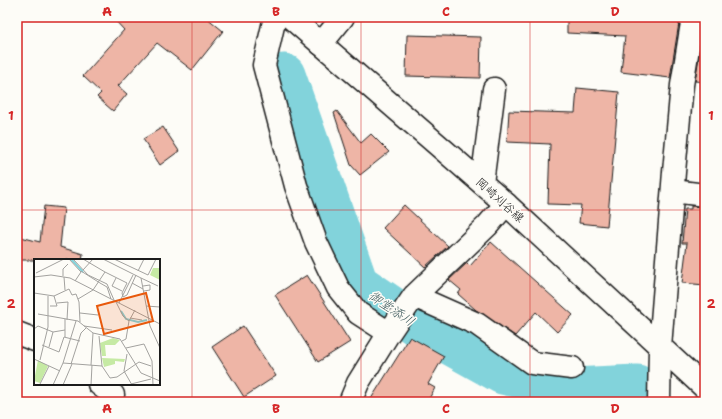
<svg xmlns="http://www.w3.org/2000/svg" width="722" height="419" viewBox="0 0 722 419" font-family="'Shantell Sans','Klee One',sans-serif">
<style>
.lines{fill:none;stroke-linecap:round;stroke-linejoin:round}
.river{stroke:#82d3db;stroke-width:43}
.building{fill:#eeb5a6;stroke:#1c1c1c}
.minor-casing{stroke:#1c1c1c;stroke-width:25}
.major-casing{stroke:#1c1c1c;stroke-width:25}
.minor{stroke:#fdfcf7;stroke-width:22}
.major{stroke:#fdfcf7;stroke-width:22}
.grid{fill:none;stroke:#d62828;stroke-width:1;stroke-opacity:0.55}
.labels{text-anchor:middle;stroke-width:3;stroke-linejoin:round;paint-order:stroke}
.street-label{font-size:12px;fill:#1c1c1c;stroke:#fdfcf7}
.water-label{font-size:13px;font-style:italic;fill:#405c5f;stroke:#fdfcf7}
.inset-river{fill:none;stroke:#82d3db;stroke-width:2}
.inset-road{fill:none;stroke:#a3a29f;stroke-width:1}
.view{fill:#e8590c;fill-opacity:0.15;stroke:#e8590c;stroke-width:2}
.inset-edge{fill:none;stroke:#1c1c1c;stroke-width:2}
.neatline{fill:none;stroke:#d62828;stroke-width:1.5}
.grid-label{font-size:13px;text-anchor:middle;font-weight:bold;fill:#d62828}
</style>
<rect width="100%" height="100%" fill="#fdfcf7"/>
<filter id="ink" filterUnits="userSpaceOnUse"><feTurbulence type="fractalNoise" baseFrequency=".025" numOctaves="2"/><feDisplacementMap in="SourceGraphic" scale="8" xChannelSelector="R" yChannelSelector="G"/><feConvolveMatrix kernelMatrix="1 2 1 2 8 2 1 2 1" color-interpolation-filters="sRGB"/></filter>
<g filter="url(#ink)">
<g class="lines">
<path class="river" d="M284,75L357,284L417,325L503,373L572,389L637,386"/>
</g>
<path class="building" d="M112,17H206L223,31L192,70L157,43L118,86L127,94L113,111L97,97L101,93L83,76L124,30Z
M567,17H680L670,78L621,72L625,36L567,33Z
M705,21V82L695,81Z
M407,35L481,37L480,78L406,76Z
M577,88L619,92L607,226L579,223L581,205L548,204L550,144L507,142L509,111L575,113Z
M337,111L361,143L371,134L389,152L360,175L351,165L334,113Z
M163,127L179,151L160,165L143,139Z
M404,205L448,246L425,267L383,228Z
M44,206L64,208L60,247L83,254L82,260H17V236L40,242Z
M691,206L705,207V285L682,283L687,243H682L685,209H691Z
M491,242L573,315L557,332L536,312L515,336L476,310L458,294L461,290L449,280L467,263L470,266Z
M307,275L350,342L318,362L275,295Z
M243,326L276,376L244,397L212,347Z
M410,337L444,356L428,384L435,388L427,402H369Z"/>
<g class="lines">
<g class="minor-casing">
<path id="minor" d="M275,17L264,65L296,186L316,242L338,288L358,313L389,333
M321,44L343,17
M482,183L494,89
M673,191L705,195
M414,296L477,324L532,363L572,368
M17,333L35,340
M99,384L113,395
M350,402L358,383L389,333L414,296L487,226L506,204
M659,402L660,347L674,172L682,85L693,17"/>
</g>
<g class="major-casing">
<path id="major" d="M290,17L506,204L705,388"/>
</g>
<use href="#minor" class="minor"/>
<use href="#major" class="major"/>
</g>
</g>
<path class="grid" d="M192,17V402M361,17V402M530,17V402M17,210H705"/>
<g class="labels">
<g class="street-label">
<text transform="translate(500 200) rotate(42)" y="4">岡崎刈谷線</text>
</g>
<g class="water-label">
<text transform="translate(392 308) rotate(34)" y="5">御堂添川</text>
</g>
</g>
<g transform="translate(34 259)">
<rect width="126" height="126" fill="#fdfcf7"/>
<path d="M119,9H126V21L116,16ZM79,79L86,81L81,86H71L72,97H68L66,84ZM68,99L91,100L90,103L81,102V105L70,108ZM4,101L14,107L6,124L0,122Z" fill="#c6eaa4"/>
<path class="inset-river" d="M37,0L49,13M87,52L92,60L104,63L113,61"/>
<path class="inset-road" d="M35,0L47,13L41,22M39,0L54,16L73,25L80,41M69,0L107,19L116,67L126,89M80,0L114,16L122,0M49,11L59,0M47,12L66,24M104,12L110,0M71,13L93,24L88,34L89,38M2,14L30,0M29,17V10L34,5M0,18L17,16L36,19L126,65M30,18L31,31M82,19L78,27L88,32M107,19L124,27M66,24L73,28L77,40M98,24L109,30M109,27L116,26V31L110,32M0,34L20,37L35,30L38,36L42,35L45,43L46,63M89,38L93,36L102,16M44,40L59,31L71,13L49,0M82,43L89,57L95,62M23,44L34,43L33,61M85,44L99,16M16,47H23L20,37M112,47L126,48M46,54L64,56M4,55L44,62L59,74L86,80L107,114L126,122M96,59L108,61M31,60V78M50,67L78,71M0,70L4,67L19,73L31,71M65,77L68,107M88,82L92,80L95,62L101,51M8,86L25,93L30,78L46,82M15,88L19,73M92,89L110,85L118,102L119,126M93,95L90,112L98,126M0,100L26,112M6,101L14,68V37M29,104L68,107L76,119L83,118L105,103L117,107M37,105L47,74L52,69M57,106L59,74M6,125L15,107M97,125L117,120M19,126L29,104L42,62M29,126L38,105M57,126L58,106"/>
<path class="view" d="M112,34L119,62L70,75L63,47Z"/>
<rect width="126" height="126" class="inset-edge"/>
</g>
<rect width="722" height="419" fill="none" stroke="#fdfcf7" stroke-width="44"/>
<rect x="22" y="22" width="678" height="375" class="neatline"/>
<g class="grid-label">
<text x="107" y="16">A</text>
<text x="276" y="16">B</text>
<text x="446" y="16">C</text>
<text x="615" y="16">D</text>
<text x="11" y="120">1</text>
<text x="711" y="120">1</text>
<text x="11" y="308">2</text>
<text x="711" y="308">2</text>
<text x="107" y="413">A</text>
<text x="276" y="413">B</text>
<text x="446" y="413">C</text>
<text x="615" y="413">D</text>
</g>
</svg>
